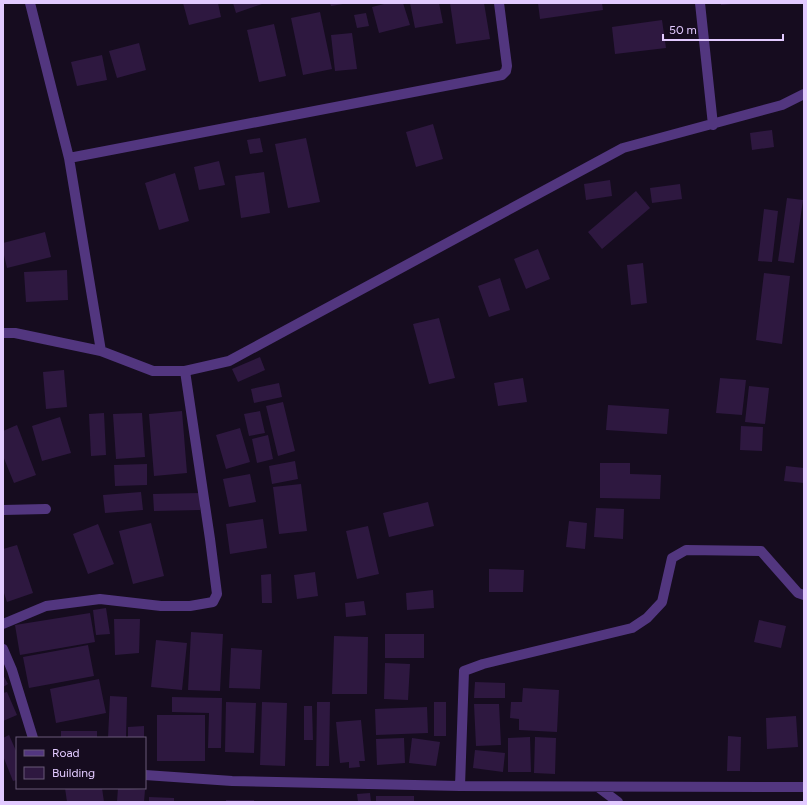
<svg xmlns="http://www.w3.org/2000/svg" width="807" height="805" viewBox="0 0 807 805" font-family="Figtree,sans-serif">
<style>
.building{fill:#2e1840}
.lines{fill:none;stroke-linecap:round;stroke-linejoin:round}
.minor{stroke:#52367f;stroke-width:10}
</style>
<rect width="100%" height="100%" fill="#160c1f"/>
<path class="building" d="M183,3H218L221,17L189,25Z
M233,3H265L236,13Z
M330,3H343V4L331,6Z
M388,3H403L410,25L379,33L372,7Z
M410,3H439L443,23L415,28Z
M450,3H484L490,39L456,44Z
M538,3H602L603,10L540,19Z
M721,3H731V4L721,5Z
M320,12L332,69L303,75L291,18Z
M366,13L369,26L357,28L354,15Z
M662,20L666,48L615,54L612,27Z
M274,24L286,76L259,82L247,30Z
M352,33L357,69L335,71L331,35Z
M139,43L146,70L117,78L109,51Z
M102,55L107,80L77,86L71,62Z
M433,124L443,159L416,167L406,132Z
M772,130L774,147L752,150L750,133Z
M260,138L263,152L250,154L247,140Z
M306,138L320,202L288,208L275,144Z
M219,161L225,185L199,190L194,167Z
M264,172L270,213L241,218L235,176Z
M175,173L189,221L159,230L145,183Z
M610,180L612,196L586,200L584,184Z
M680,184L682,199L652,203L650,188Z
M636,191L650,208L602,249L588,232Z
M787,198L803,200L794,263L778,261Z
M764,209L778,211L772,262L758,261Z
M45,232L51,257L7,268L3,251V243Z
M538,249L550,279L526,289L514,259Z
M643,263L647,303L631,305L627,265Z
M67,270L68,300L26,302L24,272Z
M764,273L790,276L782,344L756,340Z
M500,278L510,310L489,317L478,286Z
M439,318L455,378L429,384L413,324Z
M260,357L265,370L238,382L232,369Z
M64,370L67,407L46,409L43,372Z
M523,378L527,402L498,406L494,383Z
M720,378L746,380L742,415L716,413Z
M279,383L282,397L254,403L251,389Z
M749,386L769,388L765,424L745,422Z
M283,402L295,451L278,456L266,406Z
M608,405L669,409L667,434L606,430Z
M182,411L187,473L154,476L149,414Z
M260,411L265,433L249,436L244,414Z
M104,413L106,455L91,456L89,414Z
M142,413L145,457L116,459L113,414Z
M60,417L71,453L42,461L32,426Z
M17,425L36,475L14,483L3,456V431Z
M741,426L763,427L762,451L740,450Z
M240,428L250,462L226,469L216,435Z
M268,435L273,459L257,463L252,439Z
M295,461L298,479L272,484L269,466Z
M600,463H630V474L661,475L660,499L600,498Z
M147,464V485L115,486L114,465Z
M786,466L804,468V483L784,481Z
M250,474L256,502L229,507L223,479Z
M301,484L307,531L279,534L273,487Z
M141,492L143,510L105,513L103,495Z
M200,493V510L154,511L153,494Z
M428,502L434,526L389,537L383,513Z
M596,508L624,509L623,539L594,537Z
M263,519L267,548L230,554L226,524Z
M569,521L587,523L585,549L566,547Z
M151,523L164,576L133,584L119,531Z
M98,524L114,564L88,574L73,534Z
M368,526L379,574L357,579L346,531Z
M17,545L33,593L7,602L3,590V549Z
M489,569L524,570L523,592H489Z
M315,572L318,596L297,599L294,575Z
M271,574L272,603H262L261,575Z
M433,590L434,608L407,610L406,593Z
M364,601L366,615L346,617L345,603Z
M106,608L110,634L96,635L93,610Z
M90,613L95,642L20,655L15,625Z
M114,619H140L139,653L115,655Z
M759,620L786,626L781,648L754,642Z
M191,632L223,634L220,691L188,690Z
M385,634H424V658H385Z
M334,636L368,637L367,694H332Z
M156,640L187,643L182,690L151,687Z
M88,645L94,676L29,688L23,657Z
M231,648L262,650L260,689L229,688Z
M385,663L410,664L408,700L384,699Z
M3,675L8,684L3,687Z
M99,679L106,713L56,723L50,689Z
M475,682L505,683V698H474Z
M523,688L559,690L557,732L519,730V719L510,718L511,702H522Z
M7,692L17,715L3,721V693Z
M110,696L127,697L126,738H108Z
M172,697L222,698L221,748H208L209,713L172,712Z
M226,702L256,703L254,753L225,752Z
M262,702L287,703L285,766L260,765Z
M317,702H330L329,766H316Z
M434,702H446V736H434Z
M474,704H499L501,745L476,746Z
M304,706H312L313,740H304Z
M427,707L428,733L376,735L375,709Z
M157,715H205V761H157Z
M796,716L798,747L767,749L766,718Z
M361,720L365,761H359L360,767L349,768V762L340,763L336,722Z
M144,726V738H128V727Z
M61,731H97V738H61Z
M9,735L17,753V780L13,781L3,756V738Z
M728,736L741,737L740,771H727Z
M530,737L531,772H508V738Z
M535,737L556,738L555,774L534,773Z
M404,738L405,763L377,765L376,739Z
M412,738L440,742L436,766L409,763Z
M475,750L505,753L503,772L473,768Z
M65,788H102L104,802H67Z
M118,788L145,790L144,802H117Z
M370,793L371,802H358L357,794Z
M376,796H414V802H376Z
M149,797L174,798V802H149Z
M226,800H254V802H226Z"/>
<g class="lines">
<path class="minor" d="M30,3L69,158L101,351
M700,3L713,125
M69,158L502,75L506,71L507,66L499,3
M3,333H15L101,351L153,371H185L229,361L623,148L782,105L804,94
M3,510L46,509
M3,624L46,606L100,599L161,606H190L213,602L217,594L210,539L185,371
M3,649L12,670L33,738
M145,775L232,781L460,786L804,787
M460,786L464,671L483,664L632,628L647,618L662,602L672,558L686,550L761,551L798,593L804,595
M598,787L618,802"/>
</g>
<rect width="807" height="805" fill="none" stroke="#e2caff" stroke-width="8"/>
<rect x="16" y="737" width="130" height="52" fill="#160c1f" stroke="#685879"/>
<rect x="24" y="750" width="20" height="6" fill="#52367f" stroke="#685879"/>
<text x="52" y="757" font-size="12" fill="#e2caff">Road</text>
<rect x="24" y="767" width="20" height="12" fill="#2e1840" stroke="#685879"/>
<text x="52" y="777" font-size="12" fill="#e2caff">Building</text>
<path d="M663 34v6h120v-6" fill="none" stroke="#e2caff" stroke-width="2"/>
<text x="669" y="34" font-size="12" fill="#e2caff" stroke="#160c1f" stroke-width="3" paint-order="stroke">50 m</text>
</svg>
